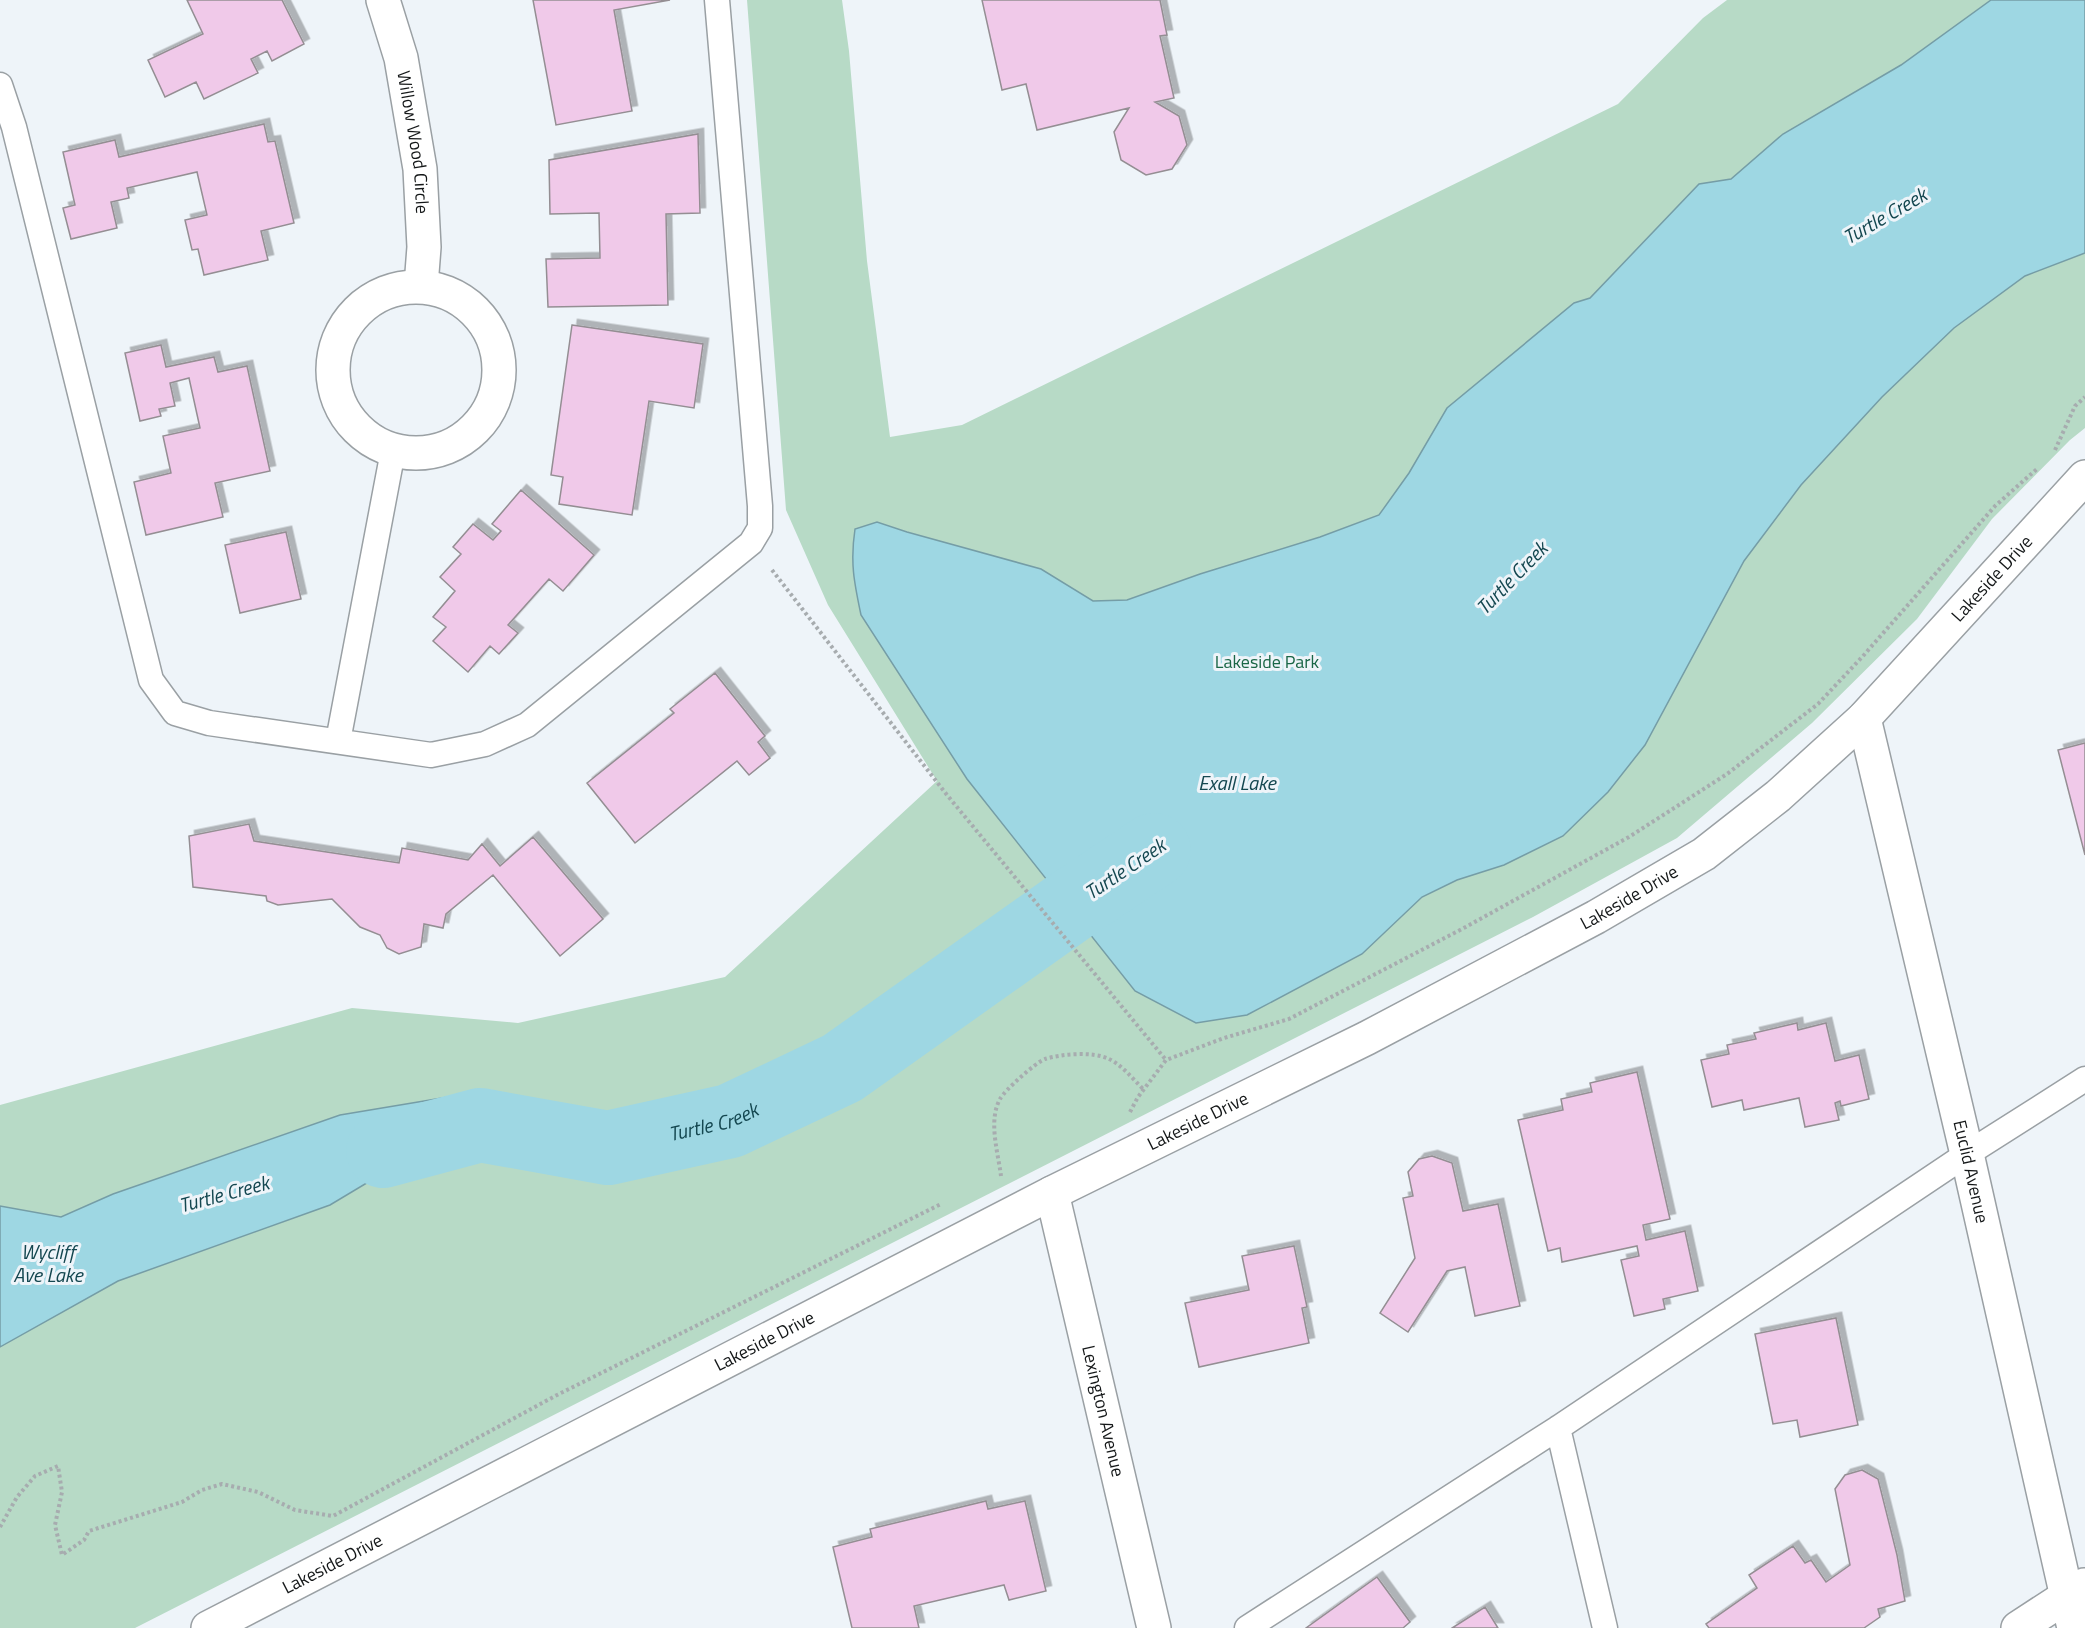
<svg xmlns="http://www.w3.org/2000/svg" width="2085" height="1628" viewBox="0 0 2085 1628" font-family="'Titillium Web',sans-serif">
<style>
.green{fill:#b7dac6}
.water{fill:#9ed7e3;stroke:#759da6;stroke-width:1.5}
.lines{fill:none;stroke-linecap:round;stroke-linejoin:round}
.river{stroke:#9ed7e3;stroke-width:74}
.building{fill:#f0c9e9;stroke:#948e93;stroke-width:1.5;filter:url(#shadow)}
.service-casing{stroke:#9aa0a4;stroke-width:27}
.minor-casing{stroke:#9aa0a4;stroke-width:36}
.path{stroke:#a7acaf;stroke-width:4;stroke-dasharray:3 3;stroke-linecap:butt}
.service{stroke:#fff;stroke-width:24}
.minor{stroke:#fff;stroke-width:33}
.labels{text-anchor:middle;stroke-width:6;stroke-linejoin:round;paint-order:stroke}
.street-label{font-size:18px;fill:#141718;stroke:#eef4f9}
.park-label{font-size:18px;fill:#196646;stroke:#eef4f9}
.water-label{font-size:20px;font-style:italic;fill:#144750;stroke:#eef4f9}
</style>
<defs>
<filter id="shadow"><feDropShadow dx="5.5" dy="-5.5" stdDeviation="0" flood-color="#0004"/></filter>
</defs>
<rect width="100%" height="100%" fill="#eef4f9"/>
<path class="green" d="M747,0H842L849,51L867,261L890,437L962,425L1618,104L1703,18L1727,0H2085V428L2070,440L1992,519L1917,619L1812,723L1677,838L1533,917L135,1628H0V1105L352,1008L518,1023L725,977L937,781L828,605L786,510Z"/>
<path class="water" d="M1991,0H2085V253L2025,276L1954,328L1882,397L1801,485L1744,561L1645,745L1608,792L1563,836L1504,865L1457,880L1422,897L1362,954L1247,1015L1196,1023L1135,991L967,779L861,615C854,582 850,562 855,529L877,522L907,532L1041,569L1093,601L1127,600L1200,574L1320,537L1379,515L1409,473L1447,408L1574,303L1590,298L1699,184L1731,179L1783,134L1901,65Z
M454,1096H473L480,1125L452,1154L421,1169L370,1181L330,1205L118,1281L0,1347V1206L61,1217L113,1194L340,1115Z"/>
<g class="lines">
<path class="river" id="s1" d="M383,1151L480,1125L608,1148L730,1121L842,1068L1069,907L1154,850"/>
</g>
<path class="building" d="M187,0H282L304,44L272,61L267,51L251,59L258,73L204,99L196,82L165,97L148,60L203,34Z
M533,0H670L614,10L632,111L556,125Z
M982,0H1160L1167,35L1160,36L1174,98L1155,102L1179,116L1187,145L1172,169L1146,175L1121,160L1114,132L1129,108L1037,130L1026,84L1002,90Z
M264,124L268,142L275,141L294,223L261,231L268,260L204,275L198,249L192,250L185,220L207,215L197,172L127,188L129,198L111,202L117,228L71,239L63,208L75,205L63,152L115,140L119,157Z
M698,134L700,213L666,214L668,305L548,307L546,259L600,258L599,213L550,214L549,160Z
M572,325L703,344L694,408L649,401L632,515L559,504L563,477L551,475Z
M161,345L166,367L214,357L218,372L247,366L270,471L215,483L223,517L146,535L134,482L171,473L163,436L200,428L189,378L170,383L175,406L159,409L161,416L140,421L125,353Z
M521,490L594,555L563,591L549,579L508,625L518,633L499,654L490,646L468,672L433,641L446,627L433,617L455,591L440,577L461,554L453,547L473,524L493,540L501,531L492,524Z
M286,532L301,599L240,613L225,545Z
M715,673L765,736L758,742L770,758L749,775L737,761L635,843L587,783L674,713L670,709Z
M2085,743V855L2058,750Z
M249,824L254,841L399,863L402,848L468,860L482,844L500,866L533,837L603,919L560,956L493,875L446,914L443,928L424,924L421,947L399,954L387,948L380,935L360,927L332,899L278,905L267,901L266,896L193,887L189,836Z
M1797,1023L1798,1030L1826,1023L1835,1061L1859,1055L1869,1099L1841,1106L1840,1101L1835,1103L1839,1120L1805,1127L1799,1098L1744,1110L1742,1100L1712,1107L1701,1060L1729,1054L1727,1045L1756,1039L1754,1033Z
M1637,1072L1670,1219L1643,1225L1646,1240L1685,1231L1698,1291L1663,1299L1665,1309L1634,1316L1621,1260L1639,1256L1637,1246L1562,1262L1560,1248L1548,1251L1518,1120L1563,1110L1561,1099L1592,1092L1590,1083Z
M1432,1156L1452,1163L1463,1211L1498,1204L1520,1306L1475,1316L1465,1267L1447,1271L1408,1332L1380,1313L1415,1258L1403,1198L1413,1196L1408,1172L1419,1159Z
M1294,1246L1307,1307L1302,1308L1309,1343L1199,1367L1185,1303L1249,1290L1242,1256Z
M1836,1318L1858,1425L1800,1437L1797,1420L1773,1424L1755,1334Z
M1862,1470L1878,1479L1897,1555L1905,1601L1878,1609L1880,1617L1864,1628H1709L1706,1624L1757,1588L1749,1575L1793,1546L1805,1563L1811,1560L1826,1582L1850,1565L1835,1489L1845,1475Z
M986,1501L988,1509L1025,1501L1046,1591L1009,1600L1004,1585L914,1606L919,1628H852L833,1547L872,1537L870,1529Z
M1377,1577L1410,1622L1403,1628H1306Z
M1485,1607L1498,1628H1452Z"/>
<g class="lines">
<g class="service-casing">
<path id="service" d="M0,85L14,127L151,680L175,713L209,723L431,755L485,744L527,725L751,543L760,528V506L717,0
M338,741L393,451
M1558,1428L1605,1628
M1247,1628L1558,1428L1967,1154L2085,1079"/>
</g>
<g class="minor-casing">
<g id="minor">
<path id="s2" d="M383,0L401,58L420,169L424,247L421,286"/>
<circle cx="416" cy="370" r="83"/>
<path id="s3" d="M1864,718L1967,1154L2074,1628"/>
<path id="s4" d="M1052,1193L1154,1628"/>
<path id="s5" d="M208,1628L1052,1193L1367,1038L1596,917L1704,854L1778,796L1864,718L2085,477"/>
<path d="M2018,1628L2084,1585"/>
</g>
</g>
<path class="path" d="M2055,450L2075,406L2085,397
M772,570L947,795L1166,1060
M1130,1112L1138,1097L1166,1060L1224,1038L1289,1019L1462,929L1629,837L1727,774L1818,704L1863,656L1995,506L2038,468
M1001,1176C998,1152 988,1121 1000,1099C1004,1091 1036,1062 1045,1059C1061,1054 1093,1051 1109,1059C1122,1065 1132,1078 1143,1089
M0,1527L17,1497L35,1476L58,1466L62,1492L55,1525L62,1555L84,1540L89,1531L182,1502L202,1490L222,1484L258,1492L295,1510L333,1516L557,1395L941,1204"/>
<use href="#service" class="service"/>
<use href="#minor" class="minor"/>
</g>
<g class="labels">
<g class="street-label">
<text dy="6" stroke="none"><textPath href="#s2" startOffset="146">Willow Wood Circle</textPath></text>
<text dy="6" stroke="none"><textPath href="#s5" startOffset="2084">Lakeside Drive</textPath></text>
<text dy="6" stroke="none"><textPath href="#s5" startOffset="1598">Lakeside Drive</textPath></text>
<text dy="6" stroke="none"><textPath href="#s5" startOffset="1112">Lakeside Drive</textPath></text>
<text dy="6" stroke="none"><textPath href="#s3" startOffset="466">Euclid Avenue</textPath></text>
<text dy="6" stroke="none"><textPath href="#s5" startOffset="626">Lakeside Drive</textPath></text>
<text dy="6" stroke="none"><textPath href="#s4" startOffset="224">Lexington Avenue</textPath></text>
<text dy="6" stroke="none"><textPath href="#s5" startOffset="140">Lakeside Drive</textPath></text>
</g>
<g class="park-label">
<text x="1267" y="668">Lakeside Park</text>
</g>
<g class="water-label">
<text transform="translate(1885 216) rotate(-30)" y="7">Turtle Creek</text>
<text transform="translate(1512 578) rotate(-46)" y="7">Turtle Creek</text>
<text x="1237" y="790">Exall Lake</text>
<text transform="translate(1125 869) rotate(-34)" y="7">Turtle Creek</text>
<text dy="7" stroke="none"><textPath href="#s1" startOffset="339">Turtle Creek</textPath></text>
<text transform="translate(224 1194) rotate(-15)" y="7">Turtle Creek</text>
<text x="48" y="1259">Wycliff<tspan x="48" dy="23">Ave Lake</tspan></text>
</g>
</g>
</svg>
